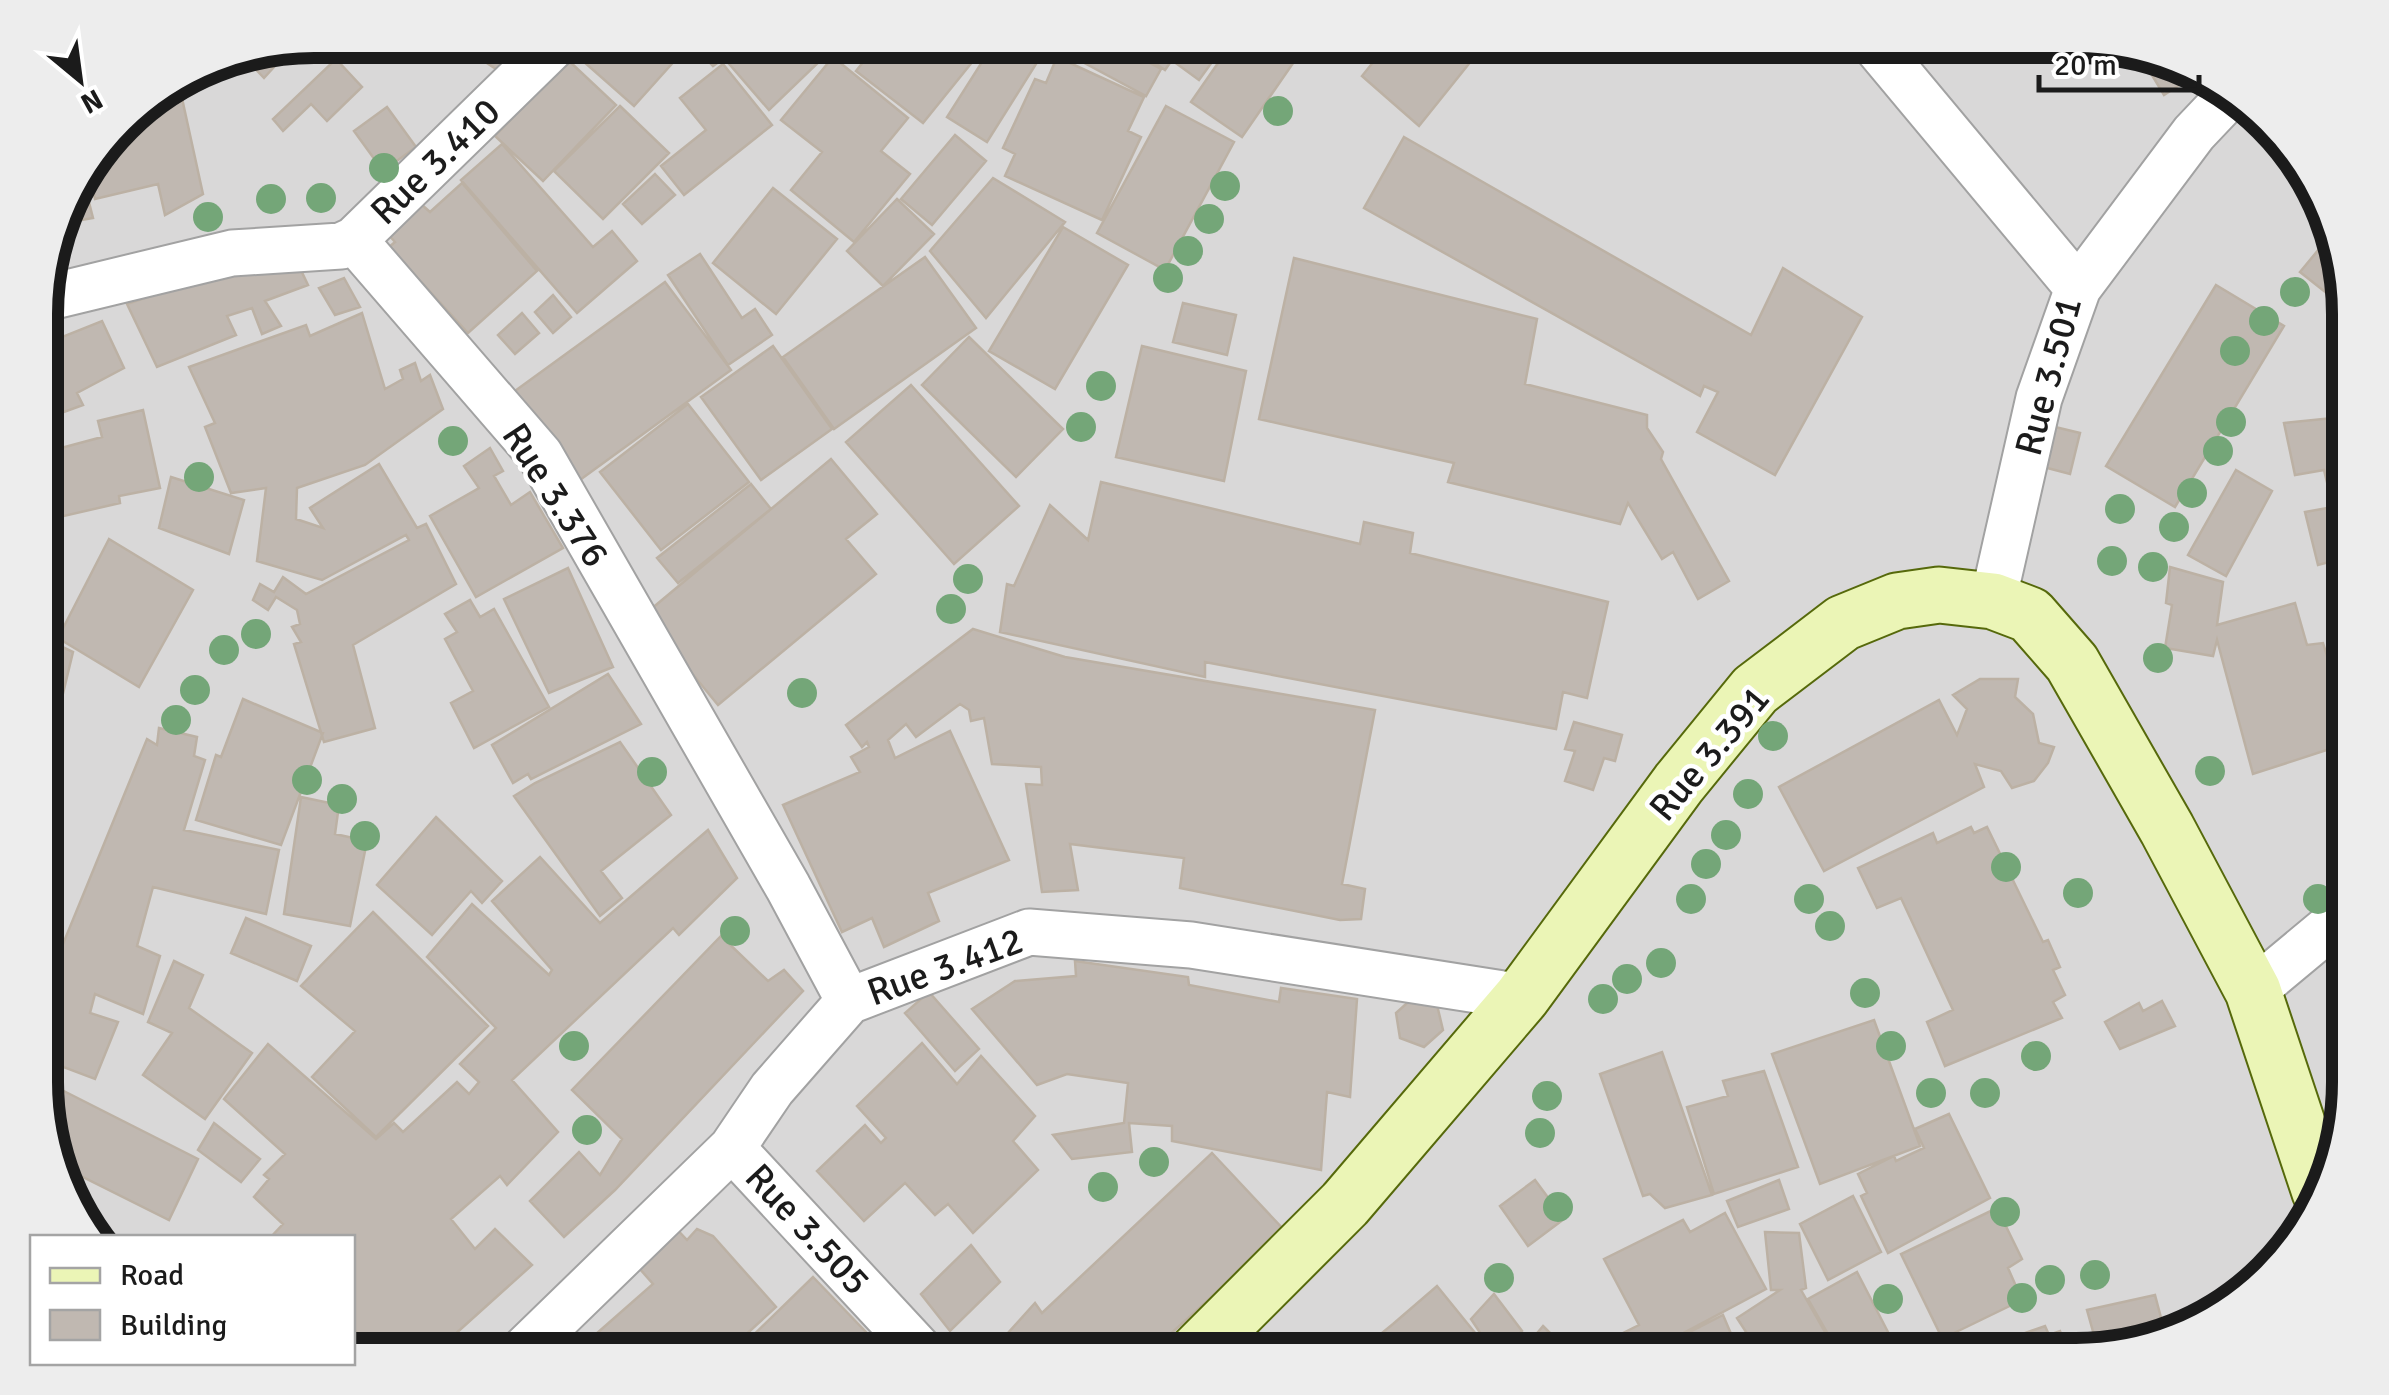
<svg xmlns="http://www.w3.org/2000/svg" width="2389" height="1395" viewBox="0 0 2389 1395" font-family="Signika,sans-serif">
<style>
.residential{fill:#d9d8d8}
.building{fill:#c0b8b1;stroke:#bcb1a4;stroke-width:2.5}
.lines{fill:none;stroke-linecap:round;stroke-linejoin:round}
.street-casing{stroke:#a2a2a2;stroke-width:49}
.secondary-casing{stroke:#56690b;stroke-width:59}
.street{stroke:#fff;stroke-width:45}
.secondary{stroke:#ebf5b6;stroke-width:55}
.tree{fill:#74a678}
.labels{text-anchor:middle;stroke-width:9;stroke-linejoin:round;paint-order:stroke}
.street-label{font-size:38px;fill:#1b1b1b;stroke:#fff}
.rim{fill:none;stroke:#1b1b1b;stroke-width:12}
</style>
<rect width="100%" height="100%" fill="#ece9e1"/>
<path class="residential" d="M314,40H2076L2213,77L2303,162L2348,295V1099L2312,1219L2213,1318L2093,1354L353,1355L352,1238L91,1237L86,1233L42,1117V278L68,192L133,108L209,61Z"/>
<path class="building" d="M474,40H519L499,71L467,50Z
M585,40H678L686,48L634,106L574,53Z
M703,40H808L823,58L769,110L724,58L713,66L696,48Z
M881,40H990L923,123L856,71Z
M996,40H1051L987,142L947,117Z
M1070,40H1107L1161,69L1146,96L1064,52Z
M1122,40H1186L1165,70Z
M1189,40H1228L1199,80L1173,61Z
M1234,40H1309L1242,137L1191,102Z
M1391,40H1488L1419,126L1362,76Z
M296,43L264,78L241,54Z
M833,57L908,118L881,151L910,174L854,242L791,190L822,152L781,120Z
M1057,57L1144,97L1128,131L1141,137L1102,220L1005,176L1015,154L1003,148L1035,79L1046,83Z
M2141,57L2198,73L2164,95Z
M336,59L362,87L327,121L311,104L283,131L273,119Z
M568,60L616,105L543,181L495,136Z
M723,64L772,125L684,195L661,166L706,130L680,98Z
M178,80L203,194L165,215L158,184L95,199L88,166L133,108Z
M620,106L669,153L603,219L554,171Z
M1166,106L1234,142L1165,270L1097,233Z
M387,107L416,147L383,171L354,131Z
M955,135L986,161L932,225L901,199Z
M1404,137L1751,335L1783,268L1862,317L1775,475L1697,432L1718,392L1704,386L1700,396L1364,208Z
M502,144L593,247L612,231L637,261L577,313L461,180Z
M655,174L675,195L642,224L623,204Z
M82,175L93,218L59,224L68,192Z
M993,178L1065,222L986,318L930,251Z
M462,183L537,271L468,333L389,247L395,242L387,233L422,205L430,212Z
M773,188L837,239L776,314L713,263Z
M897,199L934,234L883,286L847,251Z
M1063,227L1128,265L1055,389L989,351Z
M2329,237L2348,295V310L2300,272Z
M700,254L742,318L755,309L772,335L728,365L668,275Z
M265,257L297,262L308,285L265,301L281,326L262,334L252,308L227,316L236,335L157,367L127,304Z
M925,257L976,328L834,429L783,357Z
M1294,258L1537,319L1525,384L1647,415V428L1663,452L1661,459L1729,581L1698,599L1673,552L1662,559L1628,503L1620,524L1448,482L1454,463L1259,419Z
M344,278L360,307L335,315L319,288Z
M665,282L731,370L573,485L508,396Z
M2216,285L2284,326L2175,507L2106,466Z
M553,295L571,317L553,333L535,312Z
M1183,303L1236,315L1227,355L1173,342Z
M362,313L385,389L403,379L400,370L415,363L421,381L430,375L443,409L365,465L297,488L296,519L323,528L310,508L379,464L417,528L426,524L456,584L353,645L375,728L324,742L294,644L301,642L292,627L300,624L297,610L276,597L268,610L253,600L260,584L274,592L283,577L306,594L409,540L406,535L322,580L257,561L266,488L231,493L205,427L215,423L189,367L306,325L310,336Z
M522,313L539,333L515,354L498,335Z
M102,321L124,368L77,393L83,405L42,420V345Z
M969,337L1063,429L1016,477L922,385Z
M773,346L832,429L761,480L701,397Z
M1142,346L1246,371L1224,481L1116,457Z
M911,385L1019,506L954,564L846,442Z
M688,404L749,482L661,550L600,472Z
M143,410L160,488L119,496L120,503L42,521V427L50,451L102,437L98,421Z
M2348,411V557L2318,565L2305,512L2333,507L2324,470L2295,475L2284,423L2333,418Z
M2051,426L2080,433L2070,474L2040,466Z
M490,448L503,471L494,476L511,505L530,492L563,548L476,597L430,516L479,488L464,466Z
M831,459L877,514L846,539L876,574L718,705L644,615Z
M2236,470L2272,491L2226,576L2188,555Z
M171,477L244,500L229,554L159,528Z
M1101,482L1360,544L1364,522L1413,533L1410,553L1608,602L1587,698L1563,692L1556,729L1205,662V677L1000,632L1007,584L1014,586L1050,505L1088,540Z
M751,484L771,509L678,583L657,558Z
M109,539L193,590L139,687L58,638Z
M2170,567L2223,582L2217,625L2295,603L2307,645L2323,643L2348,722V743L2253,774L2217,640L2213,656L2165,648L2172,605L2166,603Z
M568,568L613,667L549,693L504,599Z
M470,600L480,617L494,609L549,707L474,748L451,703L473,691L445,639L457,632L445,614Z
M973,629L1065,657L1375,710L1342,884L1365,889L1361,919L1340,920L1180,888L1184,858L1070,844L1078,890L1042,892L1026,784L1042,785L1041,767L992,764L984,718L971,721L969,710L960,704L916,737L906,724L888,740L895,758L950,731L1009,860L928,893L939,921L884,947L872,918L842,932L783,805L860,772L851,757L869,747L867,742L862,747L846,725Z
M42,633L54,637V643L73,652L60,706L42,701Z
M608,674L641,724L531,779L528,774L513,783L492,745Z
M1980,679H2018L2015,697L2033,714L2039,743L2054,747L2048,763L2034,781L2012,788L2001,771L1975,764L1984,787L1824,871L1779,787L1939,700L1957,735L1967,709L1953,695Z
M243,699L323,733L281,845L196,820L216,755L221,757Z
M1574,722L1622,735L1615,761L1604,758L1593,790L1565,781L1575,751L1565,749Z
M159,728L197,737L194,756L205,760L184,830L279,850L266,914L153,887L137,946L160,956L143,1014L95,994L90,1013L118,1022L95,1079L42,1059V1013L51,995L42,992V962L54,966L147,739L157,745Z
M620,742L671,815L601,871L622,898L600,916L514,796L535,783Z
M301,797L339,805L335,834L367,841L350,926L284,914Z
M436,817L502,881L482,903L471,891L432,935L377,885Z
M1971,827L1974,833L1987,827L2043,942L2048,940L2060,967L2053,970L2065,995L2053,1002L2062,1018L1945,1066L1927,1022L1953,1010L1901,898L1877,908L1858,868L1933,833L1937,843Z
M708,830L737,878L679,935L673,928L512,1080L558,1132L507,1185L500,1176L451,1219L475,1249L495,1229L532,1265L432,1355H381L352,1328V1238H270L283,1224L254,1197L269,1179L264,1175L285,1154L224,1099L268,1044L376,1139L394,1123L403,1132L457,1082L469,1094L479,1082L460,1064L496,1028L427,957L472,904L549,975L552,970L492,901L540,857L600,923Z
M373,912L488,1026L376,1137L312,1077L355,1031L301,986Z
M246,918L311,946L297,981L231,953Z
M721,936L768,981L784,970L803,991L615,1190L564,1237L530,1201L579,1152L600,1175L622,1139L572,1090Z
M174,961L203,975L189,1008L252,1053L205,1119L143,1075L172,1033L148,1022Z
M1075,961L1188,977L1189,985L1279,1002L1281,988L1357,999L1350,1097L1327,1092L1321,1170L1172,1141V1126L1129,1123L1132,1152L1072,1159L1053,1135L1124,1123L1128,1083L1067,1074L1037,1085L972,1009L1015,981L1076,976Z
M929,992L979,1049L955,1071L905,1013Z
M1416,995L1437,1005L1443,1030L1424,1047L1400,1038L1396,1013Z
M2162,1001L2175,1026L2120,1049L2105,1022L2139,1003L2143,1011Z
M1874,1020L1920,1146L1820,1184L1772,1054Z
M922,1043L957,1084L981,1056L1035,1116L1013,1141L1038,1170L973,1233L948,1204L935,1215L905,1183L864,1221L817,1171L865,1125L881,1143L886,1138L857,1106Z
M1662,1052L1712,1195L1665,1208L1650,1194L1643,1196L1600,1074Z
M1764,1071L1798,1167L1714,1194L1687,1107L1728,1096L1723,1081Z
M42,1080L198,1159L169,1220L61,1166L42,1117Z
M1949,1114L1990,1198L1888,1253L1861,1196L1867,1193L1858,1174L1894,1156L1896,1161L1924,1148L1915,1129Z
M214,1123L260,1159L241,1182L198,1150Z
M1212,1153L1285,1231L1147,1355H988L1035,1303L1042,1313Z
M1535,1180L1564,1219L1528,1246L1500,1206Z
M1779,1180L1789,1209L1738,1227L1727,1201Z
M1853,1196L1881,1252L1828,1280L1800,1224Z
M1997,1208L2022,1259L2008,1268L2022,1300L1950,1335L1959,1354L1894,1355L1910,1346L1913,1351L1942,1338L1901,1254Z
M1725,1213L1766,1289L1642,1355H1623L1613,1338L1639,1325L1604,1259L1683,1220L1690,1232Z
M671,1223L687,1240L697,1229L713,1236L776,1307L728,1351L731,1355H612L595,1335L653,1284L632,1260Z
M1765,1232L1799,1233L1806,1288L1801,1290L1838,1355H1761L1737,1318L1780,1290H1771Z
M971,1245L1000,1282L950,1331L921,1294Z
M1857,1272L1890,1336L1858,1355H1840L1808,1299Z
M813,1277L888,1355H742L738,1350Z
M1437,1286L1493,1355H1355L1393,1324Z
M1494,1294L1522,1331L1498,1355H1495L1471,1319Z
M2155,1295L2165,1333L2099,1353L2087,1310Z
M1723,1315L1740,1355H1655L1653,1351Z
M1543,1326L1572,1355H1519Z
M2045,1326L2049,1335L2060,1331L2069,1354H2022L2014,1337Z"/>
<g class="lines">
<g class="street-casing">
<path id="street" d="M1871,40L2078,288L2039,398L1993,601
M354,240L540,455L788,887L849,1001
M2078,288L2194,133L2231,94
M42,299L232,253L341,246L354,240L559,40
M2253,991L2348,912
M732,1148L924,1355
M519,1355L732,1148L772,1089L849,1001L1029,932L1191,945L1522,997"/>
</g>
<g class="secondary-casing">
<path id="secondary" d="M1194,1355L1345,1204L1522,997L1679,783L1755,690L1843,623L1897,601L1939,595L1993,601L2030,615L2072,663L2167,829L2253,991L2320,1192"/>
</g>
<use href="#street" class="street"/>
<use href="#secondary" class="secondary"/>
</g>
<g class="tree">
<circle cx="1278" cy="111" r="15"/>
<circle cx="384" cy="168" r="15"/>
<circle cx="1225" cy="186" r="15"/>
<circle cx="321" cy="198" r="15"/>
<circle cx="271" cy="199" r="15"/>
<circle cx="208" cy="217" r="15"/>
<circle cx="1209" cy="219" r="15"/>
<circle cx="1188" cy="251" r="15"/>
<circle cx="1168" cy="278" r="15"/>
<circle cx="2295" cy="292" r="15"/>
<circle cx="2264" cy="321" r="15"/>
<circle cx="2235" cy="351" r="15"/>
<circle cx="1101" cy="386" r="15"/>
<circle cx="2231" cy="422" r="15"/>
<circle cx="1081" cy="427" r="15"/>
<circle cx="453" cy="441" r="15"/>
<circle cx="2218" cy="451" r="15"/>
<circle cx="199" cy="477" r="15"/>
<circle cx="2192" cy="493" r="15"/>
<circle cx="2120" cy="509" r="15"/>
<circle cx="2174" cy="527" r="15"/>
<circle cx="2112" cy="561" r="15"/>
<circle cx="2153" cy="567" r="15"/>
<circle cx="968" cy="579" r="15"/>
<circle cx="951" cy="609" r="15"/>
<circle cx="256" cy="634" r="15"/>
<circle cx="224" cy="650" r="15"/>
<circle cx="2158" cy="658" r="15"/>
<circle cx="195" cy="690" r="15"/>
<circle cx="802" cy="693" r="15"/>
<circle cx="176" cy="720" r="15"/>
<circle cx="1773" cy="736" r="15"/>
<circle cx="2210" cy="771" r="15"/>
<circle cx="652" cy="772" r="15"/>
<circle cx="307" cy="780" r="15"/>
<circle cx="1748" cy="794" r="15"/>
<circle cx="342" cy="799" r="15"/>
<circle cx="1726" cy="835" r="15"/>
<circle cx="365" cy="836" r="15"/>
<circle cx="1706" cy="864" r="15"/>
<circle cx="2006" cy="867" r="15"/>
<circle cx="2078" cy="893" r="15"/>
<circle cx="1691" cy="899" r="15"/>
<circle cx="1809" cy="899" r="15"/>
<circle cx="2318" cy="899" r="15"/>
<circle cx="1830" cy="926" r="15"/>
<circle cx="735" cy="931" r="15"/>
<circle cx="1661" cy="963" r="15"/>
<circle cx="1627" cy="979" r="15"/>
<circle cx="1865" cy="993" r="15"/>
<circle cx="1603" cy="999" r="15"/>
<circle cx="574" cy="1046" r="15"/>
<circle cx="1891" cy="1046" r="15"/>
<circle cx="2036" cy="1056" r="15"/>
<circle cx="1931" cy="1093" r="15"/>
<circle cx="1985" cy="1093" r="15"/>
<circle cx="1547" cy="1096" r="15"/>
<circle cx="587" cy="1130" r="15"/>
<circle cx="1540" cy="1133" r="15"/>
<circle cx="1154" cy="1162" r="15"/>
<circle cx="1103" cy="1187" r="15"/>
<circle cx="1558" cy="1207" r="15"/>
<circle cx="2005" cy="1212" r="15"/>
<circle cx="2095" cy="1275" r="15"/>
<circle cx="1499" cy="1278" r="15"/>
<circle cx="2050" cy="1280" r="15"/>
<circle cx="2022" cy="1298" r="15"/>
<circle cx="1888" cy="1299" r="15"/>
</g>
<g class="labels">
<g class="street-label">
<text transform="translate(435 161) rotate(-44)" y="13">Rue 3.410</text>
<text transform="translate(2048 376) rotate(-75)" y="13">Rue 3.501</text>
<text transform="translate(556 495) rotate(57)" y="13">Rue 3.376</text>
<text transform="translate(1709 753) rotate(-50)" y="13">Rue 3.391</text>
<text transform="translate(945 966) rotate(-20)" y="13">Rue 3.412</text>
<text transform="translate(808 1229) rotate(47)" y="13">Rue 3.505</text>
</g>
</g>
<path d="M0 0H2389V1395H0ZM314 58H2076A256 256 0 0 1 2332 314V1082A256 256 0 0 1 2076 1338H314A256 256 0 0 1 58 1082V314A256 256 0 0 1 314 58Z" fill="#ededed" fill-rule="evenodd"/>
<path class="rim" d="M314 58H2076A256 256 0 0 1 2332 314V1082A256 256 0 0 1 2076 1338H314A256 256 0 0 1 58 1082V314A256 256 0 0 1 314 58Z"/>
<rect x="30" y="1235" width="325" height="130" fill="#ffffff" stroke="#a4a4a4" stroke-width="2.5"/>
<rect x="50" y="1268" width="50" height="15" fill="#ebf5b6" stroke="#a4a4a4" stroke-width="2.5"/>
<text x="120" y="1285" font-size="30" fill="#1b1b1b">Road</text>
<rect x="50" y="1310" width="50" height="30" fill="#c0b8b1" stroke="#a4a4a4" stroke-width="2.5"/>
<text x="120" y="1335" font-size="30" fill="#1b1b1b">Building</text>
<g transform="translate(80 80) rotate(151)" stroke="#ffffff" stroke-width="8" paint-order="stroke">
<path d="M0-8L18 38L0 25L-18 38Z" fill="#1b1b1b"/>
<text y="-15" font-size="28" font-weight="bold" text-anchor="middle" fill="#1b1b1b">N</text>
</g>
<path d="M2039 75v15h160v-15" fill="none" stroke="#1b1b1b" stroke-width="5"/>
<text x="2054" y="75" font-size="30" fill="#1b1b1b" stroke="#ffffff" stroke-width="8" paint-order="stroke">20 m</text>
</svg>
